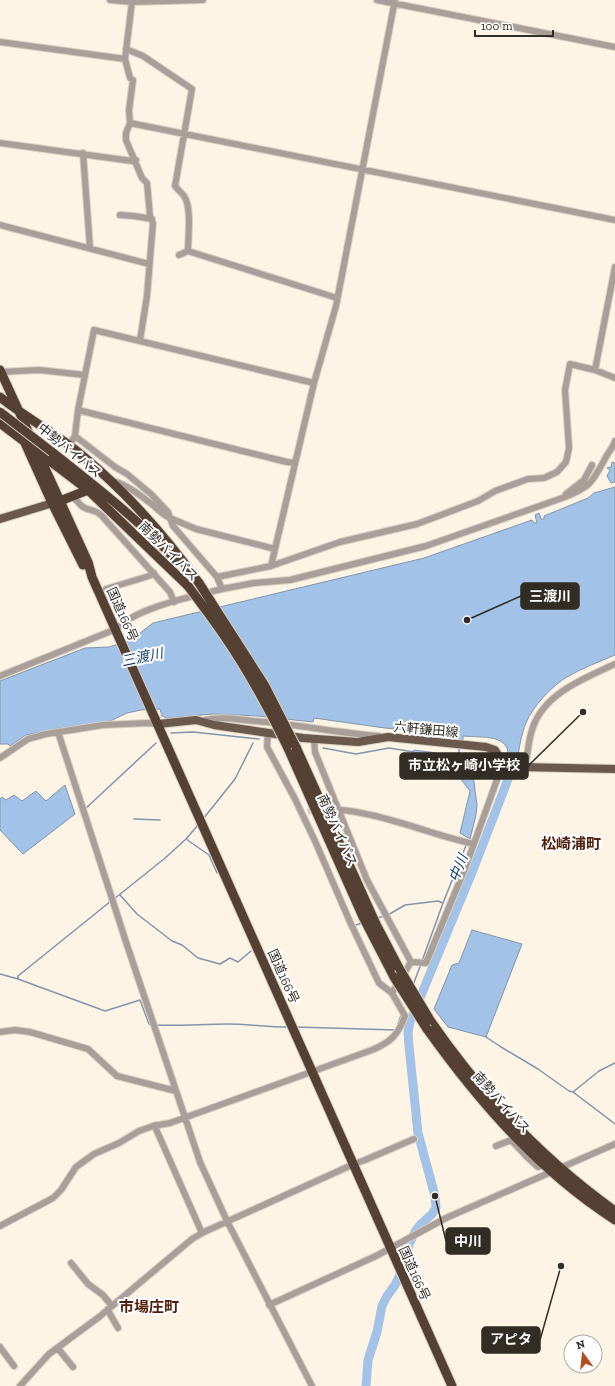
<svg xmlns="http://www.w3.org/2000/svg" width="615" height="1386" viewBox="0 0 615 1386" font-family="'Zilla Slab','Noto Sans JP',serif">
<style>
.water{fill:#a2c2e7;stroke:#8095ac}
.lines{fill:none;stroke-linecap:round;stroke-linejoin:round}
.stream{stroke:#8095ac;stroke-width:1.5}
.river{stroke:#a2c2e7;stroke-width:9}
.minor-tunnel{stroke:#d4ccbf;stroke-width:6;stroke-dasharray:6 3;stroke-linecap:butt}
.minor-casing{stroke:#d8d0c3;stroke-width:8}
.major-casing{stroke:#d8d0c3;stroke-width:10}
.highway-casing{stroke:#d8d0c3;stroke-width:11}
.minor{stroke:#aa9f98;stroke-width:6}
.major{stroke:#6b594e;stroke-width:8}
.highway{stroke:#554134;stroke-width:9}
.highway-bridge-casing{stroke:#d8d0c3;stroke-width:11;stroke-linecap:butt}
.highway-bridge{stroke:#554134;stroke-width:9}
.labels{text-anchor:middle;stroke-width:4;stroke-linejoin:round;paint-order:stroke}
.street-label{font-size:13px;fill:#322d24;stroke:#fff}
.water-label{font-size:14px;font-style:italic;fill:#103d6b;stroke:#fff}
.quarter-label{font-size:15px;font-weight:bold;fill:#511f0b;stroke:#fff}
.leader{fill:none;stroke:#322d24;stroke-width:1.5}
.callout-dot{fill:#322d24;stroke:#fff;stroke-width:1.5}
.callout{fill:#322d24;stroke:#322d24;stroke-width:1.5}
.callout-label{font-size:14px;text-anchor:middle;font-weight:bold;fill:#fff}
</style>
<rect width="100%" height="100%" fill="#fdf4e6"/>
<path class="water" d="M612,462L615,463V482L611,483L607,476L610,470L607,468L611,467Z
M615,487V655C599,662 582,668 567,677C553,685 532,707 526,723C521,735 519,749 517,762L508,760C512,733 482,738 463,736V741L456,740V735L385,728L314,718L313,722L258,716L213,714L167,718L162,716L160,709L141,710L127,713L110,721L60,728L26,735L10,746L8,744H0V681L85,648L109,647L127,641L136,636L153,623L424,558L532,520L534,523H537L535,515L539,513L541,519H544V516L588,498L594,493Z
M414,750L437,753V763L457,766L458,760L456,757L459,754L464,755L470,762L473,775L477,805L476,815L470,839L460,833L470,791L456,773L432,768C427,758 424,757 413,754Z
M65,785L75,814L23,854L0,830V799L2,797L6,800L14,795L22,801L36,791L46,801Z
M472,930L522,944L486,1037L448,1027L434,1009L452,965L459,963Z"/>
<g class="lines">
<path class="stream" d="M171,733L193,732L259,739
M459,747V755
M323,748L356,754L389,748L414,752
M85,809L156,743
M134,819L160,820
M203,819L235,779L253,743
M186,839L209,855L217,873
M120,895L137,914L172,941L182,945L198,958L220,964L230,958L238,962L251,951
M114,899L164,859L186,839L198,825
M388,915L405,905L438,901L443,903L467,843
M377,918L385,916
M356,925L362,923
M422,961L443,903
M0,974L18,979L105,1011L140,1000L149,1024L152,1025
M18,979V976L111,901
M413,985L421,964
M398,1024L401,1015
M156,1025C180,1026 203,1024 227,1024C247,1024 268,1027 288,1027
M296,1027L396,1030
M486,1037L501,1047L538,1069L569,1091L573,1092L615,1124
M573,1092L599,1071L615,1063"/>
<path class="river" d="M366,1386L368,1360L377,1332L382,1306L387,1296L395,1285L407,1260L409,1244L416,1230L420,1225L432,1214L436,1208L435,1196L418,1133L409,1046L408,1032L410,1022L473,870L510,774L513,757"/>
<path class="minor-tunnel" d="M308,812L330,804"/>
<g class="minor-casing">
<path id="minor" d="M110,0L132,2L203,0
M377,0L615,47
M132,2L125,59L130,78L133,80L129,110L130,123L126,133V140L142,178L147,183L150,216L153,223L147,296L140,340
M0,42L125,59
M126,49L143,56L192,89L175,186C178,190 181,192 184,196C192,207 188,237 188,251
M130,123L615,220
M0,143L132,161L136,160
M83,153L90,248
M120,215L134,216L152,219
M0,225L149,264
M179,255L188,251L337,298
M595,370L615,267
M1,372L39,370L85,375
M78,410L287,462L295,463
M75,436L115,467L127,474L151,494L168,512L170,518L196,529L275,549
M69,445L75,436L78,410L94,330L314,383
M566,494L584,480L592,465
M71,497C78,499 78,504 83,507C89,511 94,509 101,515L170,592L174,602
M271,566L314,383L336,306L395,0
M217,577L271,566L340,542L417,524L478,501L495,491L528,479L544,478L557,472L566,462L569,448L565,390L570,364L595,370L615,378
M106,589L149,576L154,573
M222,589L254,583L290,580L426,546L565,497C592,486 592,482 606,457C609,451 613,448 615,441
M0,676L116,629C138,607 191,597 222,589L217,577L173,526L170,518C163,515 159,511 153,505C141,496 128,485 113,481
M202,721C219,716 236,719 254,721C296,724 337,733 379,736
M58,732L128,948L200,1162L227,1221L312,1386
M268,732L267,747L294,797L315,841L350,922L379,983L392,993
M314,739L315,752L367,880L411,962
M0,758L28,739L46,734L103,725L148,723L158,724
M525,767C528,754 528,740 533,727C545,693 585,678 615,664
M338,810C348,810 357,812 366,814C402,821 437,836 474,844
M0,1032L15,1030L30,1032L88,1049L117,1076L176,1091
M156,1125V1129L202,1233
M496,1146L511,1140L526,1156L538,1167L544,1165
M0,1226L53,1198L61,1190L76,1167L94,1154L119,1143L139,1131L153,1126L170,1123L372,1050C391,1042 398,1035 405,1016L392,993L411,962L426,963L466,866L503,763
M71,1263L88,1284L103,1295L112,1306
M269,1305L376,1256L446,1218L615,1144
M108,1309L110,1314L118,1328
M0,1347L14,1366
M56,1349L60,1351L73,1367
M20,1386L49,1354L99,1317L192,1239L204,1232L354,1164L365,1160L414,1139"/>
</g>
<g class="major-casing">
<path id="major" d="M0,519L56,502
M158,724L196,720L214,725L303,738L358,742L388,737L486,747L495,750L503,763L519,767L615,769"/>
</g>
<g class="highway-casing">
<path id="highway" d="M0,370L88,562L92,577L452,1386
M0,397C27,419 58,434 84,457C128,494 166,537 199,583
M0,423L88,490L188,586
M24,441L52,503L83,565
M52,452C95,486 139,520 176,560
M60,501L88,490
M287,746L363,917L394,977
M296,747L376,924L399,968
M430,1020C481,1094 542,1159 615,1211
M427,1029C479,1102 539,1171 615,1220"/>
</g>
<use href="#minor" class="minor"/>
<use href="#major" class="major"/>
<use href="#highway" class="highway"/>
<g class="highway-bridge-casing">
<path id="highway-bridge" d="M0,412L52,452
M199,583L265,686L296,747
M188,586C200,602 212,618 223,634C247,669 268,707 287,746
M399,968L430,1020
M394,977L427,1029"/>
</g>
<use href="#highway-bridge" class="highway-bridge"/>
</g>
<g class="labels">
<g class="street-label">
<text transform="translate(70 450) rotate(39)" y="5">中勢バイパス</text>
<text transform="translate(169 551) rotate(45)" y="5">南勢バイパス</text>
<text transform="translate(123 614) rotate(66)" y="5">国道166号</text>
<text transform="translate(426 729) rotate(5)" y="5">六軒鎌田線</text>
<text transform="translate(338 830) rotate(66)" y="5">南勢バイパス</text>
<text transform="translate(284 976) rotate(66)" y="5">国道166号</text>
<text transform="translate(502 1102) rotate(48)" y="5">南勢バイパス</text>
<text transform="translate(415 1273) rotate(66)" y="5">国道166号</text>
</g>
<g class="water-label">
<text transform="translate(142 657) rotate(-12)" y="5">三渡川</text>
<text transform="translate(458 868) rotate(-68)" y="5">中川</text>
</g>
<g class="quarter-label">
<text x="571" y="849">松崎浦町</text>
<text x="149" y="1312">市場庄町</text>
</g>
</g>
<path class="leader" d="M467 620L521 596M583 712L528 766M435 1196L446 1241M561 1266L540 1340"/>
<g class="callout-dot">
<circle cx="467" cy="620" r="4"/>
<circle cx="583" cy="712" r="4"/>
<circle cx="435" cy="1196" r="4"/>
<circle cx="561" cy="1266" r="4"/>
</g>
<g class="callout">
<rect x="521" y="583" width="58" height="26" rx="4"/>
<rect x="400" y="753" width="128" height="26" rx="4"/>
<rect x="446" y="1228" width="44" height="26" rx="4"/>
<rect x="482" y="1327" width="58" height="26" rx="4"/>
</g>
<g class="callout-label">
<text x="550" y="601">三渡川</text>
<text x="464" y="770">市立松ヶ崎小学校</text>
<text x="468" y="1246">中川</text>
<text x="511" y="1344">アピタ</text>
</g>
<g transform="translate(583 1354) rotate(345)"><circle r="19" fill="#ffffff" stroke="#adaba7"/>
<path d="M0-3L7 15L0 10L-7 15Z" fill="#b14b20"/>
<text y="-6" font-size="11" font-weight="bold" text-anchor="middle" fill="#322d24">N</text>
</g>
<path d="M475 30v6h78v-6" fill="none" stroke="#322d24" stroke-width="2"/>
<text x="481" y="30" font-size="12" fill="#322d24" stroke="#ffffff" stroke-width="3" paint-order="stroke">100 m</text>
</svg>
